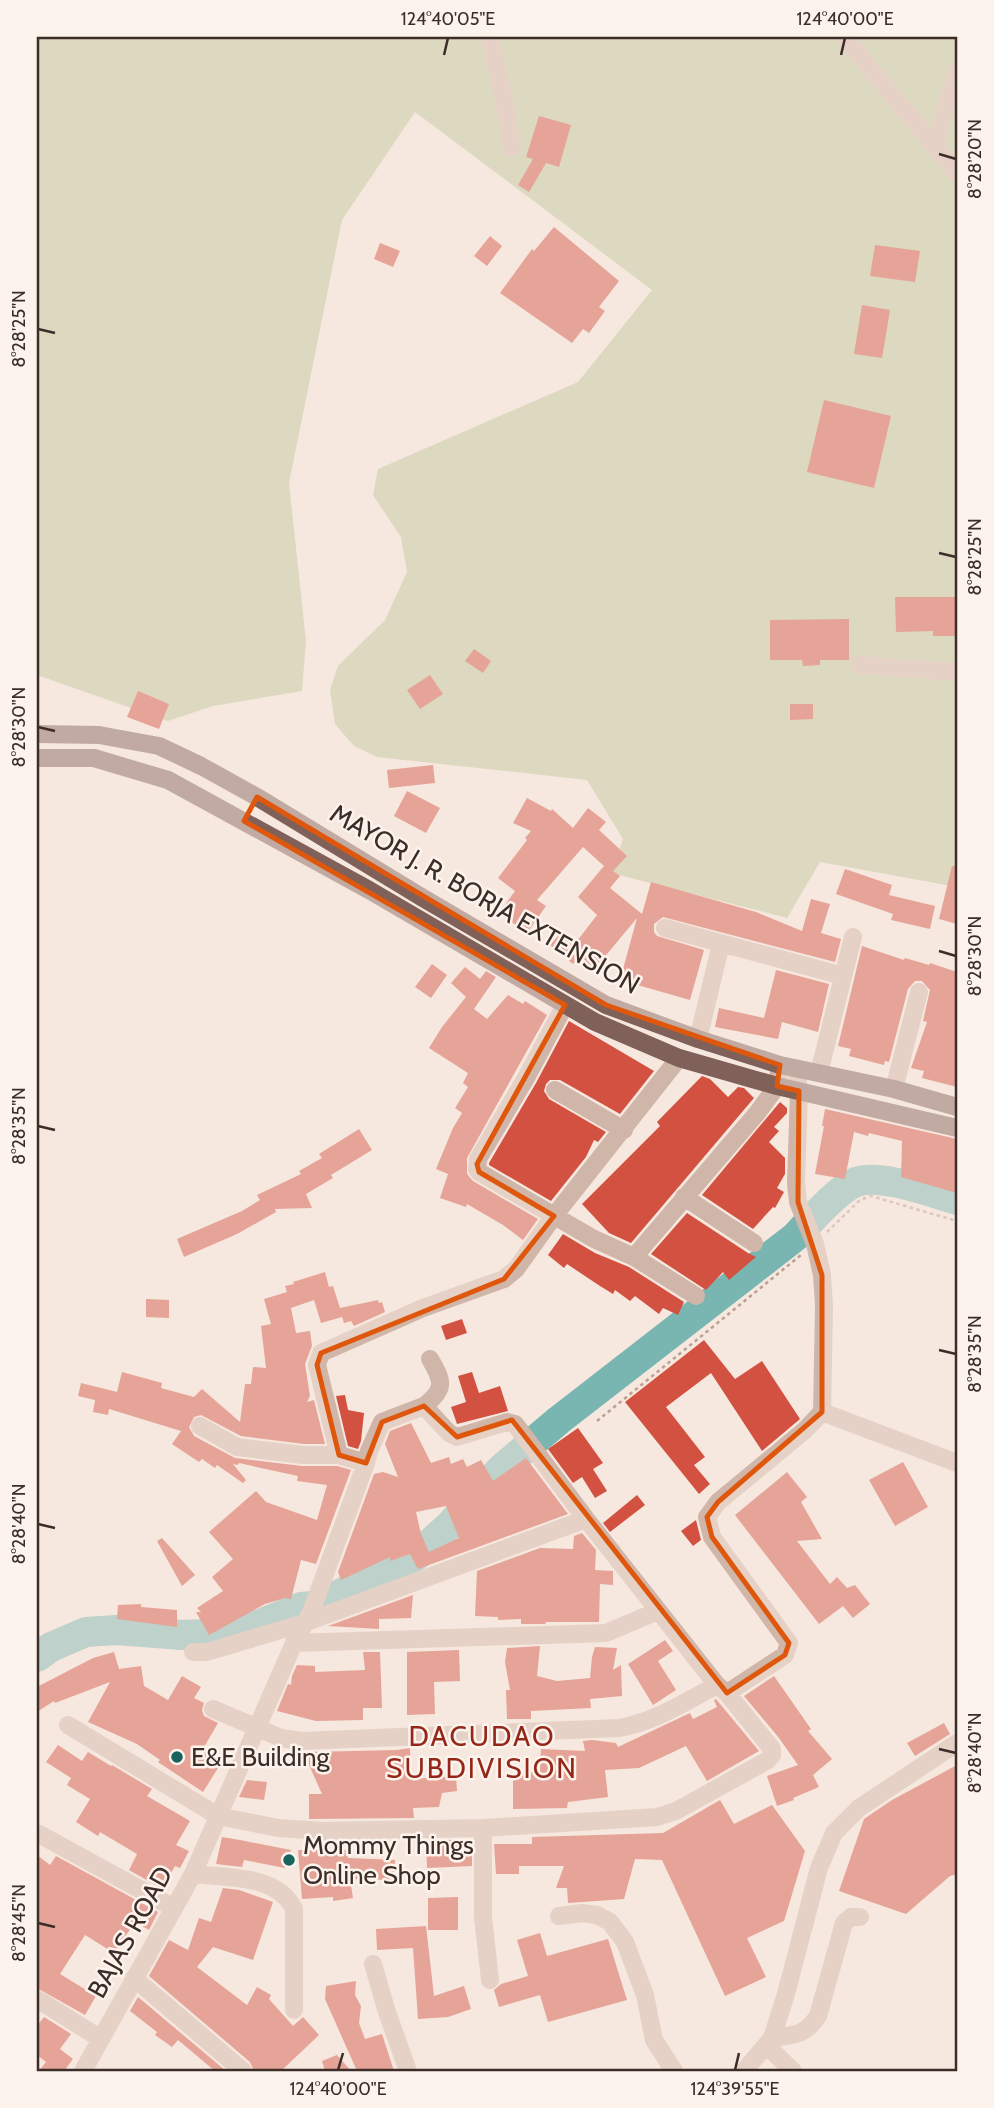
<svg xmlns="http://www.w3.org/2000/svg" width="994" height="2108" viewBox="0 0 994 2108" font-family="Cabin,sans-serif">
<style>
.green{fill:#bec79c}
.lines{fill:none;stroke-linecap:round;stroke-linejoin:round}
.river{stroke:#7ab6b1;stroke-width:30}
.building{fill:#d35140;fill-rule:evenodd}
.path{stroke:#bc9f93;stroke-width:2.5;stroke-dasharray:3.5 3.5;stroke-linecap:butt}
.minor{stroke:#d0b6a9;stroke-width:18}
.major{stroke:#806159;stroke-width:18}
.marked{fill:none;stroke:#df570d;stroke-width:5;stroke-linejoin:round}
.ticks{fill:none;stroke:#3c2d29;stroke-width:2.5}
.poi-dot{fill:#19635f;stroke:#fcf3ec;stroke-width:2.5}
.labels{text-anchor:middle;stroke-width:5;stroke-linejoin:round;paint-order:stroke}
.street-label{font-size:26px;fill:#3c2d29;stroke:#fcf3ec}
.poi-label{font-size:26px;fill:#3c2d29;stroke:#fcf3ec;text-anchor:start}
.neighbourhood-label{font-size:28px;letter-spacing:2px;fill:#952719;stroke:#fcf3ec}
.neatline{fill:none;stroke:#3c2d29;stroke-width:2.5}
.ticks-label{font-size:18px;text-anchor:middle;fill:#3c2d29}
</style>
<rect width="100%" height="100%" fill="#f6e8df"/>
<path class="green" d="M37,37H957V887L820,862L787,918L611,873L623,839L587,780L377,757L354,746L335,724L330,690L338,666L385,620L407,572L401,537L373,495L378,469L578,382L652,290L415,112L342,220L289,483L306,641L302,691L213,706L168,721L37,675Z"/>
<g class="lines">
<path class="river" d="M37,1657L51,1647L86,1632L116,1630L182,1635L238,1633L301,1607L325,1605L340,1594L416,1556L450,1525L501,1469L559,1420L795,1237C808,1223 839,1188 856,1182C881,1173 932,1193 957,1200"/>
</g>
<path class="building" d="M539,116L571,125L559,167L546,163L529,192L518,185L533,159L526,157Z
M554,227L619,281L599,307L605,311L589,333L583,329L572,343L500,293L532,249L534,251Z
M490,236L502,246L487,266L474,256Z
M380,243L400,251L393,267L374,259Z
M875,245L920,251L915,282L870,276Z
M862,305L890,310L882,358L854,354Z
M824,400L891,416L874,488L807,472Z
M895,597H957V636H933V631L896,632Z
M849,619V660H820V665L803,666L802,660H770V620Z
M474,649L491,661L483,673L465,661Z
M430,675L443,694L420,709L407,690Z
M138,691L169,704L159,729L127,717Z
M790,704H813V719L790,720Z
M433,765L435,783L389,788L387,770Z
M407,791L440,808L426,833L394,816Z
M527,798L551,811L552,809L573,828L588,808L606,822L599,830L627,856L613,871L620,876L610,888L642,914L651,882L756,912L802,931L811,899L830,904L821,933L841,939L835,962L663,917L654,924V932L657,936L704,950L690,1000L620,980L637,918L602,960L592,968L580,956L573,964L550,945L560,934L574,945L597,915L578,897L604,866L583,847L537,900L546,906L527,933L499,913L515,891L498,878L527,840L525,838L531,831L513,823Z
M952,866H957V924L939,919Z
M845,869L892,885L889,895L935,906L930,929L891,920L893,914L836,894Z
M862,946L904,960L905,958L929,965L930,963L957,972V1087L922,1078L924,1071L911,1068L927,1022L923,1021L930,990L922,981H915L908,989L889,1062L885,1061L884,1065L849,1056L851,1049L838,1046Z
M432,964L447,975L431,998L415,987Z
M465,967L480,979L486,971L496,977L474,1009L487,1019L508,995L523,1004L525,1001L547,1015L467,1158V1174L473,1181L538,1219L523,1240L503,1225L467,1204L466,1207L440,1198L448,1174L436,1169L453,1128L462,1113L455,1108L468,1087L463,1083L468,1073L429,1048L442,1027L466,997L451,983Z
M776,970L829,984L818,1032L782,1022L778,1039L715,1027L719,1008L764,1018Z
M569,1021L654,1071L620,1114L560,1080H550L546,1084L544,1091L549,1099L606,1132L598,1142L594,1140L586,1157L551,1201L489,1165V1163L536,1083Z
M702,1076L710,1079L728,1097L738,1087L744,1088L754,1098L631,1243L609,1233L582,1204L660,1126L657,1122Z
M780,1102L787,1108V1113L774,1127L779,1131L769,1142L785,1158V1174L777,1188L784,1192L775,1208L773,1207L753,1229L702,1195Z
M825,1109L957,1139V1193L901,1177L902,1141L869,1133L868,1136L854,1132L845,1179L815,1174L824,1126H822Z
M359,1129L372,1150L331,1175L333,1178L306,1194L312,1208L275,1209L276,1212L237,1234L184,1257L177,1239L242,1211L260,1200L257,1195L301,1174L299,1171L322,1158L319,1154Z
M687,1213L748,1253L756,1257L729,1280L723,1272L706,1290L651,1254Z
M563,1234L595,1253L629,1267L684,1302L678,1315L663,1308L659,1314L635,1296L630,1301L615,1290L613,1294L600,1286L567,1264L564,1268L548,1255Z
M325,1272L329,1287L333,1286L340,1308L378,1300L379,1303L382,1302L385,1312L354,1326L351,1321L344,1323L342,1317L321,1323L314,1300L291,1308L296,1333L310,1331L312,1346L305,1364L310,1396L307,1402L314,1400L325,1444H304L241,1436L201,1415L194,1417L189,1427L194,1436L235,1458L302,1466H337L351,1470L316,1564L301,1560L291,1599L285,1598L265,1604L209,1635L196,1612H201L197,1608L223,1591L212,1577L233,1559L209,1532L256,1491L266,1502L317,1520L327,1485L297,1481L298,1476L261,1468L239,1463L238,1465L233,1464L246,1480L243,1483L217,1465L215,1468L202,1459L199,1462L172,1444L181,1431L109,1409L108,1415L93,1412L95,1400L78,1396L81,1383L117,1392L122,1372L162,1383L161,1388L194,1397L202,1389L240,1422L245,1384H251L253,1367L266,1368L261,1326L271,1324L264,1299L287,1292L285,1286L294,1284L293,1282Z
M146,1299L169,1300V1318L146,1317Z
M462,1319L467,1333L446,1340L441,1326Z
M704,1340L735,1379L762,1361L800,1419L762,1451L711,1373L666,1407L705,1457L694,1465L710,1484L699,1494L625,1402Z
M472,1372L479,1393L500,1386L508,1411L457,1424L451,1407L466,1402L458,1376Z
M345,1395L348,1410L364,1413L361,1441L358,1449L348,1446L336,1396Z
M411,1423L431,1463L449,1457L451,1464L463,1459L467,1467L481,1460L493,1481L526,1458L568,1514L418,1569L410,1554L390,1561V1557L341,1580L338,1572L374,1474L383,1472L398,1477L385,1444L390,1431ZM446,1506L459,1538L429,1552L421,1534L416,1512Z
M578,1428L603,1463L593,1469L607,1491L595,1498L582,1477L573,1483L548,1449Z
M903,1462L928,1507L895,1526L869,1480Z
M787,1472L807,1497L801,1502L822,1539L797,1541L830,1584L837,1577L847,1588L855,1585L870,1604L853,1618L843,1606L819,1624L735,1515Z
M637,1495L645,1505L610,1532L603,1523Z
M696,1520L701,1540L693,1546L681,1531Z
M582,1533L596,1550L595,1570L613,1571V1585L600,1584L599,1622H546L545,1624H521V1619L498,1620V1617L475,1616L477,1571L540,1548L573,1549L574,1536Z
M162,1538L195,1575L182,1586L157,1541Z
M413,1595L411,1618L379,1619V1629L328,1626Z
M141,1604V1607L177,1610V1627L117,1619L118,1605Z
M665,1640L673,1651L658,1661L676,1690L653,1705L628,1664Z
M540,1646L537,1676L557,1681L590,1678L592,1657L595,1647L617,1648L613,1670L621,1665L622,1696L590,1699L591,1708L531,1711V1719H507L506,1690H510L505,1662L507,1648Z
M459,1650L460,1681L434,1682L435,1714L407,1715V1652Z
M114,1652L119,1669L141,1666L144,1686L168,1700L182,1676L201,1687L194,1698L204,1703L202,1710L204,1716L218,1723L204,1747L223,1760L203,1792L158,1762L160,1760L137,1744L88,1722L110,1682L55,1703L54,1701L37,1712V1687L93,1658Z
M363,1652H380L382,1708H363V1720L316,1721L277,1711L288,1684L291,1685L292,1676L297,1665L315,1666V1672L365,1670Z
M774,1676L811,1729L808,1731L832,1759L813,1775L819,1787L793,1798L794,1800L777,1806L767,1776L798,1765L779,1738L744,1696Z
M716,1699L759,1751L707,1781L686,1746L639,1768L605,1770L608,1797L568,1802L567,1808L513,1809V1773L540,1772L541,1749L585,1751L583,1741L592,1740L616,1743L618,1747L690,1713L693,1719L717,1707L714,1700Z
M944,1723L950,1734L915,1756L907,1743Z
M58,1745L82,1761L88,1752L111,1766L112,1765L152,1789L147,1796L190,1821L176,1845L189,1851L180,1868L175,1866L162,1889L129,1870L137,1854L100,1832L98,1836L76,1822L90,1799L67,1785L71,1778L46,1762Z
M410,1748L411,1779L456,1776L457,1791L442,1793L439,1807L413,1808L414,1818L309,1819V1794H322L309,1765V1752L397,1750Z
M957,1765V1874L950,1876L906,1914L839,1891L864,1819L892,1800Z
M247,1780L267,1782L264,1800L239,1797Z
M720,1800L734,1824L772,1805L805,1851L784,1921L747,1938L766,1977L725,1996L662,1860L635,1859L624,1899L568,1903L567,1888H556L564,1866H519V1874H496L494,1844H532V1837L663,1833Z
M222,1837L240,1840L291,1850L285,1868L244,1860L242,1867L216,1864Z
M451,1840H472V1866L427,1868L426,1841Z
M298,1850H348V1858L395,1860L394,1880L350,1879L353,1898L333,1901V1897L302,1899Z
M37,1855L50,1865L56,1856L158,1912L149,1930L135,1922L114,1953L85,1935L60,1974L96,1996L85,2015L37,1988Z
M223,1888L239,1890L273,1902L253,1960L213,1947L197,1967L247,2005L257,1987L271,1995L269,1999L293,2026L303,2017L319,2035L281,2071H254L250,2062L149,1976L169,1940L188,1950L199,1918L211,1922Z
M458,1897V1930H428V1898Z
M426,1926L434,1996L464,1986L471,2009L448,2017L418,2019L413,1948L377,1950L376,1929Z
M540,1933L547,1956L608,1939L627,2000L548,2022L540,1995L499,2007L494,1990L501,1984L528,1976L517,1940Z
M356,1981L355,1995L361,2006L359,2023L365,2039L382,2034L394,2071H357L325,1999L326,1986Z
M138,1997L226,2071H215L178,2040L172,2047L155,2035L157,2032L130,2011Z
M44,2017L71,2034L60,2049L73,2059L64,2071H39L46,2062L37,2055V2026Z
M337,2055L351,2071H325L322,2061Z"/>
<g class="lines">
<path class="path" d="M827,1232L860,1200L871,1196L957,1221
M597,1421L801,1255"/>
<path class="minor" d="M490,37L507,115L511,148
M844,37L957,173
M935,144L957,71
M859,665L957,672
M665,928L843,976
M565,1005L526,1078L478,1159L477,1169L479,1172L594,1239L634,1257L696,1296
M698,1039L721,944
M819,1073L853,937
M894,1089L919,992
M555,1090L624,1130
M684,1197L754,1243
M634,1257L758,1112L777,1086L780,1065
M424,1406C446,1389 443,1381 430,1359
M822,1412L957,1463
M200,1426L237,1447L303,1455H339L317,1365L321,1353L423,1308L504,1279L516,1269L554,1216L679,1058
M366,1463L369,1451L382,1422L424,1406L449,1433L457,1437L507,1422L515,1424L586,1519L717,1685
M294,1643L606,1633L658,1611
M193,1652H207L304,1623L586,1519
M213,1709L281,1738L302,1741L619,1728C654,1722 685,1702 717,1685L727,1693L785,1655L789,1643L712,1537L707,1517L718,1502L805,1430L822,1412L824,1306L822,1275L815,1244L798,1202L796,1183L799,1091L796,1068
M68,1725L218,1816L278,1828L324,1831L483,1828L657,1817L676,1811L768,1760L772,1755V1749L727,1693
M483,1828V1917L490,1980
M39,1834L174,1908
M193,1874C227,1878 277,1874 294,1909V2010
M559,1916L582,1913L597,1915L610,1922L625,1942L645,1995L654,2040L674,2071
M373,1964L387,2012L408,2071
M134,1978L243,2071
M37,1999L101,2039
M772,2038C793,2035 805,2036 818,2016L844,1923L851,1917H860
M767,2046L793,2071
M83,2071L193,1874L294,1643L311,1612L366,1463L339,1455
M744,2071L772,2038L786,1994L819,1868L834,1833L859,1808L957,1743"/>
<path class="major" d="M37,734L99,735L159,746L201,766L257,797L423,898L606,1005L698,1039L780,1065L894,1089L957,1107
M37,758H94L168,780L369,890L595,1022L679,1058L777,1086L957,1128"/>
</g>
<path d="M0 0H994V2108H0ZM257,797L606,1005L780,1065L777,1086L799,1091L798,1202L822,1275V1412L718,1502L707,1517L712,1537L789,1643L785,1655L727,1693L512,1420L457,1437L424,1406L382,1422L366,1463L339,1455L317,1365L321,1353L504,1279L554,1216L479,1172L477,1164L565,1005L244,821Z" fill="#f6e8df" fill-opacity=".55" fill-rule="evenodd"/>
<path class="marked" d="M257,797L606,1005L780,1065L777,1086L799,1091L798,1202L822,1275V1412L718,1502L707,1517L712,1537L789,1643L785,1655L727,1693L512,1420L457,1437L424,1406L382,1422L366,1463L339,1455L317,1365L321,1353L504,1279L554,1216L479,1172L477,1164L565,1005L244,821Z"/>
<path class="ticks" d="M444,55L448,38M841,55L845,38M939,154L956,159M38,329L55,333M939,553L956,557M38,727L55,731M939,951L956,956M38,1126L55,1130M939,1350L956,1354M38,1524L55,1528M939,1749L956,1753M38,1923L55,1927M338,2070L343,2053M735,2070L739,2053"/>
<g class="poi-dot">
<circle cx="177" cy="1757" r="7"/>
<circle cx="289" cy="1860" r="7"/>
</g>
<g class="labels">
<g class="street-label">
<text transform="translate(485 899) rotate(30)" y="9">MAYOR J. R. BORJA EXTENSION</text>
<text transform="translate(130 1932) rotate(-61)" y="9">BAJAS ROAD</text>
</g>
<g class="poi-label">
<text x="191" y="1766">E&amp;E Building</text>
<text x="303" y="1854">Mommy Things<tspan x="303" dy="30">Online Shop</tspan></text>
</g>
<g class="neighbourhood-label">
<text x="482" y="1746">DACUDAO<tspan x="482" dy="32">SUBDIVISION</tspan></text>
</g>
</g>
<rect width="994" height="2108" fill="none" stroke="#fcf3ec" stroke-width="77"/>
<rect x="38" y="38" width="918" height="2032" class="neatline"/>
<g class="ticks-label">
<text x="448" y="25">124°40'05"E</text>
<text x="845" y="25">124°40'00"E</text>
<text transform="translate(975 159) rotate(-90)" y="6">8°28'20"N</text>
<text transform="translate(19 329) rotate(-90)" y="6">8°28'25"N</text>
<text transform="translate(975 557) rotate(-90)" y="6">8°28'25"N</text>
<text transform="translate(19 727) rotate(-90)" y="6">8°28'30"N</text>
<text transform="translate(975 956) rotate(-90)" y="6">8°28'30"N</text>
<text transform="translate(19 1126) rotate(-90)" y="6">8°28'35"N</text>
<text transform="translate(975 1354) rotate(-90)" y="6">8°28'35"N</text>
<text transform="translate(19 1524) rotate(-90)" y="6">8°28'40"N</text>
<text transform="translate(975 1753) rotate(-90)" y="6">8°28'40"N</text>
<text transform="translate(19 1923) rotate(-90)" y="6">8°28'45"N</text>
<text x="338" y="2095">124°40'00"E</text>
<text x="735" y="2095">124°39'55"E</text>
</g>
</svg>
